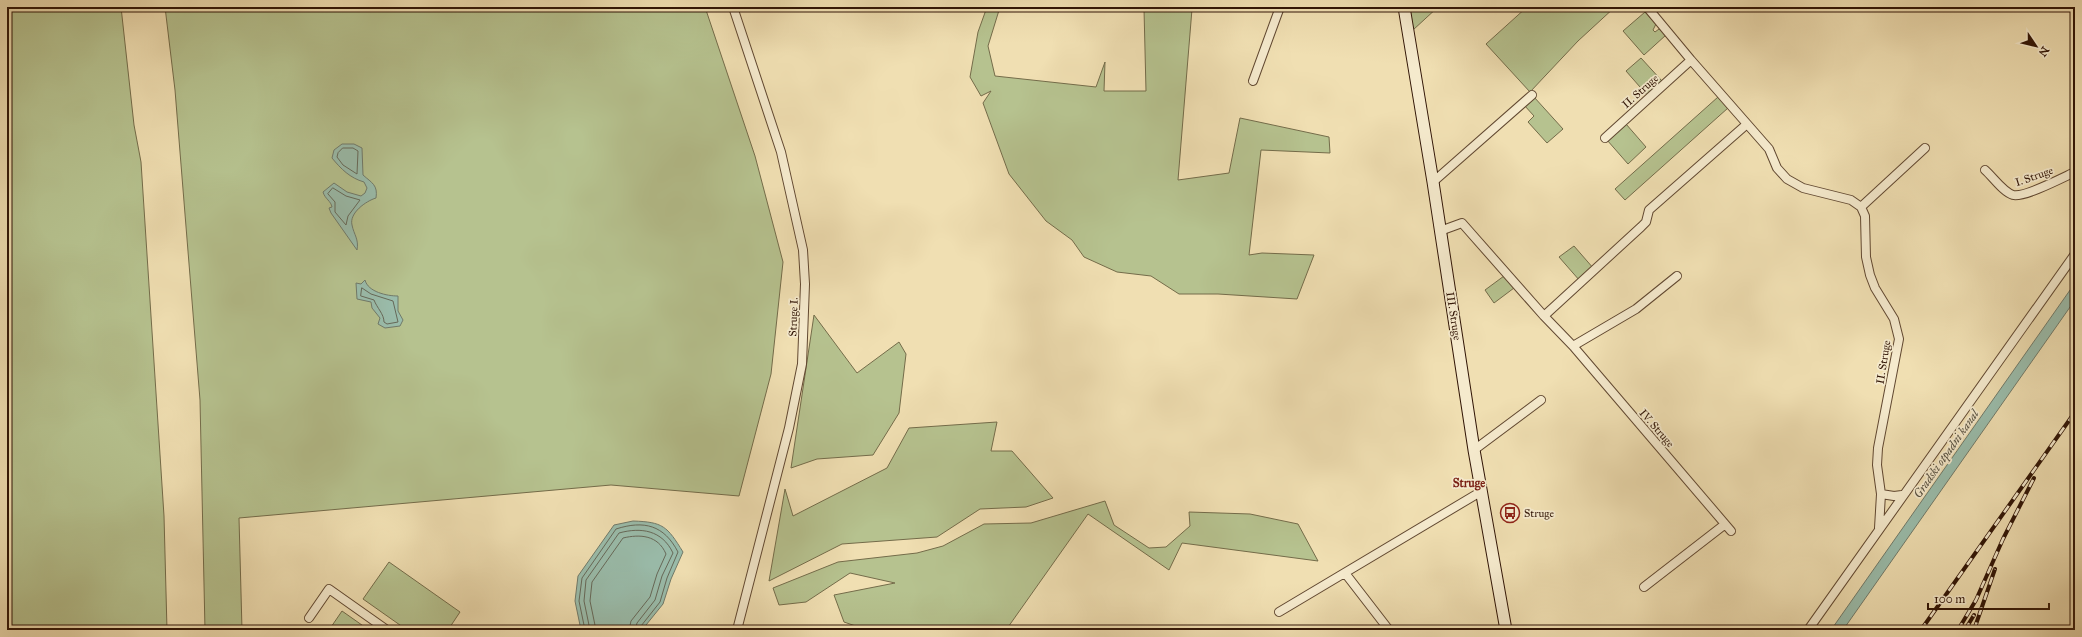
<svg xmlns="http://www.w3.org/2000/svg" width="2082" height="637" viewBox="0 0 2082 637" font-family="'IM FELL Great Primer',serif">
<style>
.green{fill:#b6c28f;stroke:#746c4a}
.water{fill:#9abdac;stroke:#707a6a}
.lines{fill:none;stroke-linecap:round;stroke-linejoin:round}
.shore{stroke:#666959;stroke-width:1}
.street-casing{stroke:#614831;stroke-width:10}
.secondary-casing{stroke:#311506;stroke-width:13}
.street{stroke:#f5eacd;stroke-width:8}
.secondary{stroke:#f5eacd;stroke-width:11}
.rail-casing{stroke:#311506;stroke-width:4}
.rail{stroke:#f5eacd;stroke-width:2.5;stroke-dasharray:8;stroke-linecap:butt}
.labels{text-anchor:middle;stroke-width:3.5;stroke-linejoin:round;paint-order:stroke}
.street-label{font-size:11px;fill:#311506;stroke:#f5eacd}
.poi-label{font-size:11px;fill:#311506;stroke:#f5eacd;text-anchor:start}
.water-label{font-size:12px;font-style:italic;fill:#565040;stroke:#f5eacd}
.neighbourhood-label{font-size:12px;font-weight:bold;fill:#7a1f14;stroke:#f5eacd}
</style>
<rect width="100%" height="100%" fill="#f0dfb2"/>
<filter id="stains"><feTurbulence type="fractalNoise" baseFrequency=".005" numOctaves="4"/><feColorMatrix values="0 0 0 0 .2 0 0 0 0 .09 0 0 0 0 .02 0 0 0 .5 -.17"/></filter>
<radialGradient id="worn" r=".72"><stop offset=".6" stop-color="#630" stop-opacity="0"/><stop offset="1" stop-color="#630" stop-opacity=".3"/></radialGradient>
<path class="green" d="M7,7H121L134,125L141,162L164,516L167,630H7Z
M165,7H705L755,156L783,262L771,374L739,496L611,485L239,518L242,630H205L200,400L175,90Z
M987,7H1000L988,46L995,76L1096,87L1105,62L1104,91H1146L1144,9H1192L1178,180L1229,173L1240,118L1329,137L1330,153L1261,150L1249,255L1262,253L1314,255L1297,299L1218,294H1179L1151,276L1117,272L1084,257L1072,240L1046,221L1009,174L983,103L991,91L981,96L970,77L978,32Z
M1409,7H1438L1413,30Z
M1527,7H1615L1578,41L1530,92L1486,44Z
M1645,12L1656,24L1653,30L1655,32L1659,29L1666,35L1644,55L1623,31Z
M1641,58L1662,81L1647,95L1626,71Z
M1534,97L1563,129L1547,143L1528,122L1534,116L1524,105Z
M1718,97L1728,108L1625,200L1615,189Z
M1626,124L1646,147L1628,164L1607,140Z
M1574,246L1594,269L1580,281L1559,257Z
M1504,276L1514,288L1494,303L1485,290Z
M814,315L857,373L899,342L906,354L899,413L873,455L817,459L791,468Z
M997,422L991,451H1012L1053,498L1026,507L980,509L937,537L842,544L769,581L785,489L793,516L887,468L909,428Z
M1105,501L1114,525L1149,548L1166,547L1190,526L1189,512L1250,514L1298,524L1318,561L1182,543L1169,570L1088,514L1006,630H867L844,622L834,595L895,583L850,573L806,602L779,605L773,588L838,562L917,553L943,546L984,524L1031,523Z
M389,562L460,612L448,630H407L363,599Z
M342,611L369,630H329Z"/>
<path class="water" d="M342,144H354L362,148L363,175C372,183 378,185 376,198C366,201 349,213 352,225C354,235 359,239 357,250L331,213L329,208L332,207C331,201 325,199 323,192L334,183L347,192L361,196L365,193L367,188L364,182C350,178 341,169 332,158L334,150Z
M365,280C368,292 387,296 398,296V311L403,320L400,326L385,328L378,324L380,318L372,308L371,302L357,299L356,283L361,284Z
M2075,283V300L1843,630H1831Z
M633,521C663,522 667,526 683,552L671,579L663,604L642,630H581L575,601L578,576L614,525Z"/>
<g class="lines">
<path class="shore" d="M343,148H353L358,151L357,174L343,165L337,157L338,153Z
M333,188L346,196L360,200L348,216L346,225L335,212V202L328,194Z
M362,288L371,294L393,301L398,322L387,324L384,322C384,314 377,308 374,300L361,296Z
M585,630L579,601L582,578L616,529C644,520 664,525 678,552L667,578L660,602L641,626L640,630
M590,630L584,601L586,580L619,533C641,527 662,530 673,553L662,576L655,600L637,623L635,630
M596,630L590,601L592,582L623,538C640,534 658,535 666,554L657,574L650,597L631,621L629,630"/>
<g class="street-casing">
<path id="street" d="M733,7L781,152L803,250L805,284L802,364L789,428L737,630
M1647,7L1691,60L1769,149L1777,168L1787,179L1803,188L1851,200L1861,207L1865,216L1866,257L1870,275L1875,288L1894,319L1899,339L1878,448L1877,465L1881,494L1879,528
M1253,81L1280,7
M1605,138L1691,60
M1985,170C1993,177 2003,192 2013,195C2024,198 2064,177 2075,172
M1433,182L1532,95
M1861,207L1925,148
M1440,231L1462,223L1544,316L1573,346L1731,531
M1544,316L1641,227L1646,222L1649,210L1747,124
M1573,346L1636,309L1677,276
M1474,450L1541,400
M1881,494L1894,496L1902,495
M1345,573L1389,630
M1644,587L1724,525
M1279,612L1482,491
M309,618L329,589L387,630
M1808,630L2075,254"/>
</g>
<g class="secondary-casing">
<path id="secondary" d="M1404,7L1433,182L1474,450L1506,630"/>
</g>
<use href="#street" class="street"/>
<use href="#secondary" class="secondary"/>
<g class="rail-casing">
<path id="rail" d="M1921,630L2075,412
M1958,630L1976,600L2003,539L2034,478
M1965,630L1974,615
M1974,630L1995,569"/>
</g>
<use href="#rail" class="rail"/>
</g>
<defs>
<g id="bus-ring" transform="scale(1)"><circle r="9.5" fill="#f5eacd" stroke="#8f2418" stroke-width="1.5"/><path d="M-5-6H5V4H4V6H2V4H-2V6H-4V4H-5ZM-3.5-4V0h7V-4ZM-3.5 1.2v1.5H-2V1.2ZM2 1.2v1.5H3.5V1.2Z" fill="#8f2418"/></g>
</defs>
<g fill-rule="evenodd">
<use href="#bus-ring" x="1510" y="513"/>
</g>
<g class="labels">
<g class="street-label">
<text transform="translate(1640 91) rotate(-42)" y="4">II. Struge</text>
<text transform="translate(2034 176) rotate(-19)" y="4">I. Struge</text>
<text transform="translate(1454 316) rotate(81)" y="4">III. Struge</text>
<text transform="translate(793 317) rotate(-88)" y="4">Struge I.</text>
<text transform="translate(1883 362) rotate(-81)" y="4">II. Struge</text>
<text transform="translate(1657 428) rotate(49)" y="4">IV. Struge</text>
</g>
<g class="poi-label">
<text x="1524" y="517">Struge</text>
</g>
<g class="water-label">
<text transform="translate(1946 454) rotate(-55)" y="4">Gradski otpadni kanal</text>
</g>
<g class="neighbourhood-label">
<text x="1469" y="487">Struge</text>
</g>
</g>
<rect width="2082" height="637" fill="none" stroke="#f0dfb2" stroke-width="24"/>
<rect x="8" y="8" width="2066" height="621" fill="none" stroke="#311506" stroke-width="2"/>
<rect x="12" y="12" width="2058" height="613" fill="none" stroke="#311506"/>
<g transform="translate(2036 46) rotate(125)" stroke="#f5eacd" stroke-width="3" paint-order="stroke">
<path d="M0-3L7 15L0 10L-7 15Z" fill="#311506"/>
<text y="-6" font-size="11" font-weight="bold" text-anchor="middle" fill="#311506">N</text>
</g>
<path d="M1928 603v6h121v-6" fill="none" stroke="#311506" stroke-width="2"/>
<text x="1934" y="603" font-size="12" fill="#311506" stroke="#f5eacd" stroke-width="3" paint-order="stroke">100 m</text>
<rect width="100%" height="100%" filter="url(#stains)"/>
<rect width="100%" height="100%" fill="url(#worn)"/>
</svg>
